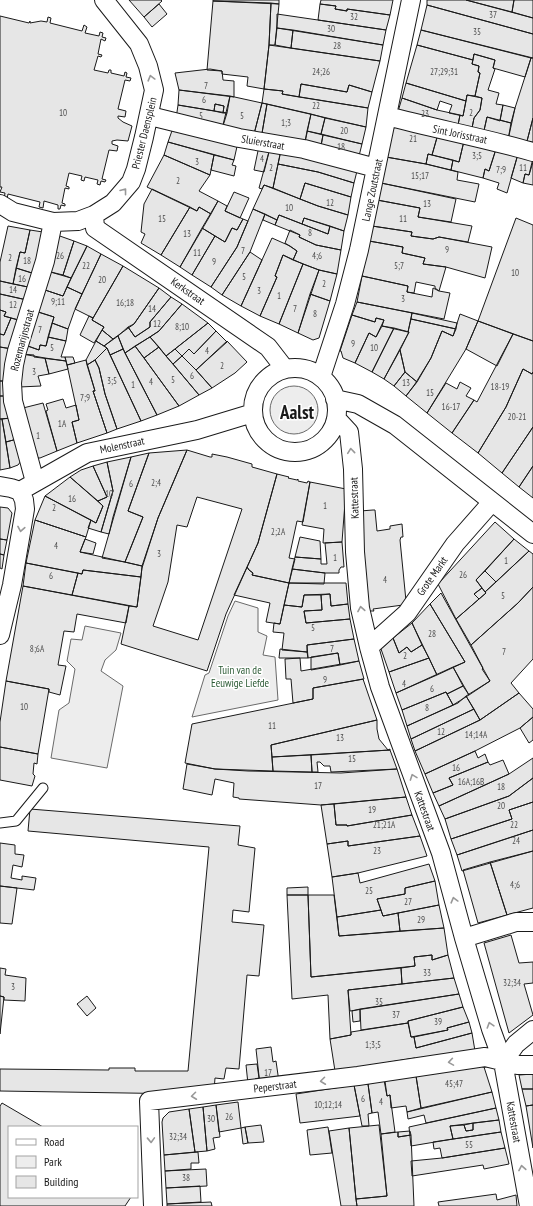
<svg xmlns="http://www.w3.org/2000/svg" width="533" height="1206" viewBox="0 0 533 1206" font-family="'PT Sans Narrow',sans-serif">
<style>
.green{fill:#ededed;stroke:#6a6a6a}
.building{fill:#e6e6e6;stroke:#1a1a1a;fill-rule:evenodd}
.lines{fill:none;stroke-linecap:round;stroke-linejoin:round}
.lane-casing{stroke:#1a1a1a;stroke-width:11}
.street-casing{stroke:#1a1a1a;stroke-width:20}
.lane{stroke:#fff;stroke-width:9}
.street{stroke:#fff;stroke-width:18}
.oneway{stroke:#989898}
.labels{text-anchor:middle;stroke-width:3;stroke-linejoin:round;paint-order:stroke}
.number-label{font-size:9px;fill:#4d4d4d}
.street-label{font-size:11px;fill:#1a1a1a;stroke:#fff}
.park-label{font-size:11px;fill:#2b5a34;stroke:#fff}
.town-label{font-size:19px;font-weight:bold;fill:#1a1a1a;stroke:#fff}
</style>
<rect width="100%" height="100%" fill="#fff"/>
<path class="green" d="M270 410a24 24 0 1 1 48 0a24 24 0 1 1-48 0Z
M235,601L258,608V632L267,636L263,655L275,657L278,700L192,717L205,675L209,673L228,616Z
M85,626L121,633L116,650L105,660L101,671L123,686L107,768L51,758L59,710L69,703L75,669L67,661L71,639L82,640Z"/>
<path class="building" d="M129,0H161L162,1L144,17Z
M213,0H279V4L213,1Z
M321,0H393L390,15L347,9V11L335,9L336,6L320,4Z
M427,0H466L533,18V34L427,5Z
M466,0H514L512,12Z
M514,0H533V18L512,12Z
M213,1L271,3L269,45L264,89L247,86L248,77L222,74V71L207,70Z
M271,3L279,4L275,45H269Z
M159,4L167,14L152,27L144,17Z
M320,4L336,6L335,9L347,11V9L390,15L386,30L318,20Z
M427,5L533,34V58L421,30Z
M277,14L386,30L383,45L277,28Z
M0,16L29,23L30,21V23L41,21L47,22L48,17L51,18L50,23L82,31L84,25L87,27L85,33L99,36L100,32L103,33L102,37L106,38L105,41L101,39L98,54L102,55L101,57L98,56L94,70L108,73L109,70H111V73L124,76L125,72L127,73L126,77L131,78L130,81L125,80L118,109L126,111L125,117L118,116V118L123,122L132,126L128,141L117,140L112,141V144L118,146L117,151L109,150L102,179L106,180L105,182L101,181L100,185L97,184L98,180L85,177L84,181L81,180L82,176L69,173L66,186L69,187V189L65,188L62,203L65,204V206L61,205L60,209H58V205L44,201L43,208L39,207L40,202L8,194L7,199H4L5,193L0,192L2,187H0Z
M277,28L293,30L291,48L275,45Z
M293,30L383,45L380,61L291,48Z
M421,30L531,58L525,77L493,68L495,60L474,54L473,60L417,45Z
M269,45L380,61L372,92L349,85L347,92L301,84L299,97L282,94L283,91L264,89Z
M417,45L473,60L472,64L479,66L478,72L480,73L475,96L467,95L466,101L406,83Z
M474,54L495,60L493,68L495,69L488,90L499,93L496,104L503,105L500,121L487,117L483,135L471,133L474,118L480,110L482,98L475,96L480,73L478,72L479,66L472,64Z
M531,58H533V118L526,145L508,140L515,108Z
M210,69L222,71L223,80L234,81V97L179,90L175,73Z
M406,83L466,101L463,116L449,113L452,105L440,101L437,110L402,98Z
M301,84L347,92L349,85L372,92L368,108L299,97Z
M264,89L283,91L282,94L368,108L366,127L262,103Z
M179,90L230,96L227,113H223L224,106L215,104L214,111L178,105Z
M467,95L482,98L480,110L474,118L471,133L457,130L460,115L463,116Z
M230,96L262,103L253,138L222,129Z
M402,98L437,110L460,115L457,130L397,115Z
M262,103L267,104L261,139L253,138Z
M215,104L224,106L223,113L214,111Z
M267,104L311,114L304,147L261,139Z
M178,105L227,113L222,129L176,119Z
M503,105L515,108L511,123L500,120Z
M311,114L325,118L321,134L307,131Z
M487,117L511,123L508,140L483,135Z
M325,118L366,127L362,144L321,134Z
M533,118V147L526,145Z
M395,122L438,134L432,155L428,154L426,164L386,157Z
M174,125L238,142L234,160L168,142Z
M307,131L323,135L320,151L304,147Z
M438,134L464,141L459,162L432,155Z
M323,135L362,144L358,160L320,151Z
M464,141L496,149L489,171L485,169L483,178L451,170L453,160L459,162Z
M168,142L214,155L210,175L164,155Z
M259,146L270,148L264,172L254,170Z
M270,148L281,150L273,188L264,185L262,189L259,188Z
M496,149L518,154L507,193L497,189L499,183L483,178L485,169L489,171Z
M281,150L357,171L354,183L318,172L278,164Z
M428,154L453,160L451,170L426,164Z
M518,154L533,158L529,175L525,174L523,183L511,178Z
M164,155L210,175L199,191L218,201L211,214L199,207L197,211L147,187Z
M214,155L234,160L232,165L236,166L234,176L211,170Z
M386,157L426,164L458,172L457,180L479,184L475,202L381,183Z
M533,162V185L523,183L525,174L529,175Z
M278,164L318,172L354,183L351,197L305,183L300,199L273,188Z
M305,183L351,197L348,215L318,206L300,199Z
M381,183L456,199L451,222L418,217L420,208L377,200Z
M264,185L318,206L348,215L344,231L304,218L302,224L279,215L277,220L253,209Z
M152,189L190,207L161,255L141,243L145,234L141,232L144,204Z
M234,192L249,198L240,218L225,211Z
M377,200L420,208L418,217L472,226L468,242L439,237L433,239L411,236L412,232L372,226Z
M218,201L227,206L225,211L243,219L237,230L232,228L225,242L202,228Z
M190,207L197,211L199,207L211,214L180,267L161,255Z
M253,209L265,214L250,252L222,295L211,287L237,247Z
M265,214L277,220L275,225L263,220Z
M279,215L328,234L330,226L344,231L341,250L316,245L299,237L300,235L275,225Z
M304,218L330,226L328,234L302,224Z
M516,218L533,225V341L478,321Z
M243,219L248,221L237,247L211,287L192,275L215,236L225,242L232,228L237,230Z
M8,226L30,230L25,253L20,252L13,284L0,281V262Z
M372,226L412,232L411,236L433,239L439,237L492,247L485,278L446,267L423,264L425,258L402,253L403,247L369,241Z
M202,228L215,236L192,275L180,267Z
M30,230L43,232L36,265L32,273L16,268L20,252L25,253Z
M290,230L300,235L299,237L316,245L341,250L337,274L319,270L293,260L297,251L285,243Z
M57,235L74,241L63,275L47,271Z
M272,238L290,246L297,251L293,260L283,255L275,276L277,277L260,316L241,306Z
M74,241L87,246L71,278L63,275Z
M369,241L403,247L402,253L425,258L423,264L446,267L439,291L435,288V286L416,282L414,293L407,292L408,286L362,276Z
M87,246L101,254L82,294L67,287Z
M250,252L262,260L241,306L222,295Z
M101,254L123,266L93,318L75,309Z
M283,255L303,264L279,324L260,316L277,277L275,276Z
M303,264L319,270L298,333L279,324Z
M123,266L159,288L134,324L113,339L102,330L104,327L92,320Z
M16,268L32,273L28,287L13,284Z
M319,270L337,274L330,301L310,294Z
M47,271L71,278L63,296L42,289Z
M362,276L408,286L407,292L432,297L433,288L439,291L450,293L444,319L357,302Z
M0,281L28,287L27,300L0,294Z
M67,287L82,294L74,312L68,329L52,323L54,317L35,311L42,289L63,296Z
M159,288L171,297L150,322V327L135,337L128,327L134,324Z
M0,294L27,300L22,321L4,316L6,312L0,310Z
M310,294L330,301L319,338L313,340L298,333Z
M171,297L182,304L159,331L125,353L118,336L128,327L135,337L150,327V322Z
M357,302L412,313L408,332L382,326L384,320L376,318L375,322L352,315Z
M182,304L208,323L166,356L150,337L159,331Z
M0,310L6,312L4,316L11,318L4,335L0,334Z
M35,311L54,317L46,346L40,345L39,350L25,345Z
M412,313L457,323L456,329L411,319Z
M460,314L478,321L466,349L427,413L406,396L415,384L431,358L442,331L453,336Z
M352,315L375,322L376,318L384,320L376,337L369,333L355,363L343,358L341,351H340Z
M89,316L93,318L92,320L104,327L94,343L80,335Z
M11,318L22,321L12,349L0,347V334L4,335Z
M411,319L456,329L453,336L442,331L431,358L417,382L405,372L400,350L409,332H408Z
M478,321L513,334L497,366L466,349Z
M52,323L68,329L66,341L48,337Z
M208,323L216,331L194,354L189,349L182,356L175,349Z
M382,326L394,328L372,372L355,363L369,333L376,337Z
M394,328L409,332L384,379L372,372Z
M102,330L113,339L104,346L96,341Z
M216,331L227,342L196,370L182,356L189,349L194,354Z
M513,334L533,341V372L532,374L523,369L506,407L478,453L452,433L474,400L477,402Z
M118,336L123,349L110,355L107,348L104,346Z
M48,337L66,341L61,357H65L66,361L34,357V355L22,354L25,345L39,350L40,345L46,346Z
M150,337L159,347L144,358L135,346Z
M96,341L107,348L95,360L87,365L86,360Z
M227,341L247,362L235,373L212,388L196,370Z
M135,346L144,358L179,406L157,415L125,353Z
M0,347L12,349L4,381H0Z
M159,347L166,356L199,395L179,406L144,358Z
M107,348L141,421L117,429L105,394L99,368L95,360Z
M123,349L157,415L141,421L110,355Z
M175,349L182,356L173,364L166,356Z
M400,350L405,372L394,386L384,379Z
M22,354L45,358L49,374L38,376L41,386L19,387Z
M182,356L196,370L212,388L199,395L173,364Z
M65,357H73L75,363L67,365Z
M45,358L66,361L68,369L49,374Z
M86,360L95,391H93L107,433L77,443L72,422L79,420L67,365Z
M95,360L99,368L105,394L117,429L107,433L93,391H95L87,365Z
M523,369L532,374L533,372V427L502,473L478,453L506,407Z
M405,372L417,382L406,396L394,386Z
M0,381H4L7,396H0Z
M460,382L471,388L466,396L474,400L452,433L427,413L446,383L457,389Z
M0,396H7L11,418L0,419Z
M63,399L66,408L76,405L79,420L72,422L77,443L57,451L46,411L48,410L46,404Z
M43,403L57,451L40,458H38L23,408Z
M11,418L17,439L6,442L2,419Z
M0,419H2L10,468L0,470Z
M533,427V466L519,487L502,473Z
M17,439L21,461L18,465L10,468L6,442Z
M187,450L210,457H212V454L227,457L252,464V467L277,474L258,543L226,614L207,671L121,644L129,606L137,607L142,568L158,518ZM197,497L242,509L198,640L153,626L168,582L177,525L187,527Z
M187,450L158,518L142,566L125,562L143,517L128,511L149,453Z
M149,453L128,511L143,517L125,562L102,558L131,457Z
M131,457L113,517L109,534L101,532L113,491L107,462Z
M107,462L113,491L101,532L88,528L91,520L96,523L103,506L98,501L107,497L93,466Z
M93,466L107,497L98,501L70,477L81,470Z
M533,466V498L519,487Z
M277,474L289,477L288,478L297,480L298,479V481L307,483L308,481L310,482L303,522L297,521L289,558L295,559L289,583L252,575L253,573L249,570L247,567L258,543Z
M70,477L103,506L96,523L45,496Z
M310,482L346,489L342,542L323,543L324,529L302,525Z
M45,496L91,520L86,537L35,520Z
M0,507L8,508L12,513L7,540L0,539Z
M373,510H375L377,531L390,529V526L402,524L403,537H401L400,540L406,601L403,605L373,609L374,611H369L360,511Z
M35,520L86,537L80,552L142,566L141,577L83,570L82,574L26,563Z
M495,522L514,539L476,580L482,588L474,594L479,599L456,619L438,584Z
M300,537L320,541L321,559L295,557Z
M0,539L7,540L4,555L0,554Z
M85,539L96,543L93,554L80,552Z
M514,539L529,551L496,582L485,571Z
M342,542L344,567H341L339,570V573H325L292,569L295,557L321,559V564H327L325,543Z
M529,551L533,554V587L518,603L471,645L456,619L486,593L485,592Z
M0,554L4,555L2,569L0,568Z
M26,563L78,573L72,595L23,586Z
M247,567L249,570L253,573L252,575L289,583L280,624L266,622L270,603L234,595Z
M292,569L325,573L324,584L289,583Z
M83,570L141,577L137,607L72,595L78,573L82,574Z
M485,571L496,582L485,592L476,580Z
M289,583H346L348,604L331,606L330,594L304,595L302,607L284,605Z
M23,586L129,606L126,623L77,614L74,632L64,631L58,665L66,666L60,695L49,692V689L6,681Z
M533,587V659L511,683L519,693L480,720L466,696L490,681L482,669L483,668L471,645L518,603Z
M482,588L486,593L479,599L474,594Z
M441,593L490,681L469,695L453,667L465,662L430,604Z
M330,594L331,606L348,604L350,619L306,623L304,611L322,610L321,595Z
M304,595H321L322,610L304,611L306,623L350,619L354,639L307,645V652L282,650L284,633L273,632L274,623L280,624L284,605L302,607Z
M430,604L465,662L437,675L412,623Z
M412,623L422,645L411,652L407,647L399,653L393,638Z
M393,638L399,653L407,647L411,652L422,645L429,658L389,672L381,649Z
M354,639L359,661L340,665L338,653L308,658L307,645Z
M280,649L307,652L308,658H279Z
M338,653L340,665L311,670V657Z
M300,658L301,671L359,661L364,679L313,688V699L293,703L291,679H286L285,659Z
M429,658L437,675L396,693L389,672Z
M453,667L463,686L447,694L446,692L402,710L396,693Z
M363,679L377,720L271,745L273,771L215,769L185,763L192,724L313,699V688Z
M6,681L49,689L38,754L0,747V722Z
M463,686L469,695L453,705L447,694Z
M446,692L453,705L407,726L402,710Z
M519,693L533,709V717L520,728L475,751L425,774L415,751L480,720Z
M466,696L474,709L411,739L407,726L458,703Z
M474,709L480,720L415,751L411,739Z
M533,717V740L529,743L520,728Z
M377,720V729L379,739L388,750L390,749V750L272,757L271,745Z
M0,747L38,754L37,764L34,763L33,774L35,776L32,786L0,780Z
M390,750L397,769L331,772L330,766H324L320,762H317L318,772H312L311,755Z
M475,751L478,758L485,754L488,762L449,778L453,785L433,793L425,774Z
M311,755L312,772L273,771L272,757Z
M533,758V778L509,796L445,819L439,806L509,774Z
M503,760L509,774L439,806L433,793L453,785L449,778L488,762L490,765Z
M187,764L215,769L248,771L341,773L397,769L406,797L321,805L239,799V798L233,797L234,783L215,779L212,795L183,789Z
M533,778V802L509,810L512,819L451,839L445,819L509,796Z
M406,797L412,815L347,826V825H336L334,804Z
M533,802V830L457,855L451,839L512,819L509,810Z
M334,804L336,825H347V826L412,815L420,836L348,846V841L327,844L321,805Z
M30,809L240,826L238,845L255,848L249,912L233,910L232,922L264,925L259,976L247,975L239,1069L226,1068L224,1079L215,1078L214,1091L190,1094L0,1091V1069L109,1070V1068H135V1071H188L209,847L28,831Z
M533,830V851L462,871L457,855Z
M420,836L427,856L358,873L332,877L327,844L348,841V846Z
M0,843L15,845V854L24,855L22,867L13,865L11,878L22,880V876L36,878L34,890L0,886Z
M533,851V908L507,915L490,862Z
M490,862L507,915L478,923L463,870Z
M429,864L435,881L405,888V894L377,899L381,910L337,917L332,877L358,873L360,883Z
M435,881L439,905L383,916L377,899L405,894V888Z
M0,886L17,888L12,924L0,923Z
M308,887V895H287V888Z
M287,895H308L311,977L401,968L402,984L348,990L351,1035L330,1039L328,995L292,999Z
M308,895H334L339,936L444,928L448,955L432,960V955L414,957L415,966L311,977Z
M439,905L444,928L400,931L398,913Z
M381,910L383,916L398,913L400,931L339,936L337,917Z
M511,935L519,963L533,962V983L524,984L533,1015L509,1033L484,943Z
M432,955V960L448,955L454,978L402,984L401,968L415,966L414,957Z
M0,968L6,969L5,975L26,978L25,1001L4,1000V997L0,996Z
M454,978L459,994L350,1011L348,990Z
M459,994L463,1007L408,1021V1023L361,1030L360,1009Z
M0,996L4,997L0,1034Z
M87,996L96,1008L87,1016L77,1004Z
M463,1007L469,1022L447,1028L448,1030L411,1037L408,1021Z
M360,1009V1021L353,1022L352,1011Z
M469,1022L472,1033L416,1048L414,1037L448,1030L447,1028Z
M408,1023L411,1037H414L416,1048L472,1033L475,1051L416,1060L415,1058L335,1071L330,1039L351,1035V1032Z
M271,1047L273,1062L276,1061L279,1082L260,1085L256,1049Z
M257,1064L260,1085L248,1084L246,1065Z
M480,1064L484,1067L492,1092L421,1108L416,1076Z
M533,1074V1089H522L519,1075Z
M416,1076L421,1108L407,1112L406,1106L391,1108L390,1095L387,1096L385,1081Z
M384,1080L387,1096L390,1095L395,1132L381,1134L378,1112L372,1113L368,1084Z
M368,1084L372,1113L368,1114L369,1126H362L354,1085Z
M354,1085L360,1116L300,1123L296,1094Z
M522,1089H533V1105L526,1106Z
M492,1092L496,1108L426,1123L424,1115L408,1119L407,1112Z
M238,1102L241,1128L219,1132L216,1105Z
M2,1103L43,1127H9V1197H131L125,1206H0V1106Z
M216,1105L220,1137L213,1138L215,1149L207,1151L203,1107Z
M533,1105V1148L526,1106Z
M203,1107L207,1151L195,1152L189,1109Z
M496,1108L499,1120L450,1126L453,1139L411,1146L409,1127Z
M189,1109L195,1152L164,1155L162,1122L163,1118L169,1112Z
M499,1120L501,1132L453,1139L450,1126L464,1125L466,1131L473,1130V1123Z
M473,1123V1130L466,1131L464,1125Z
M261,1125L264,1142L248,1143L245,1127Z
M379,1125L387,1196L356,1199L349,1128Z
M245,1127L248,1143L243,1144L241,1128Z
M328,1127L332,1153L310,1155L307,1130Z
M349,1128L356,1199L357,1206H341L329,1131Z
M410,1131L411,1135L398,1137V1132Z
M398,1132V1137L411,1135L414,1206H357L356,1199L387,1196L381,1134Z
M501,1132L505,1148L442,1158L440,1148L434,1149L433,1142Z
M505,1148L509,1164L484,1169L483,1165L412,1176L411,1161L442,1158Z
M198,1152L199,1163H191V1169L165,1171L164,1155Z
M206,1169L207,1186L166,1188L165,1171Z
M200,1186L201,1202L167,1204L166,1188Z
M496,1194L497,1200L516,1195L517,1206H439L438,1202Z
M211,1202L212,1206H167V1204Z"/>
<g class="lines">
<g class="lane-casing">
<path id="lane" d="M0,823L16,821L43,788"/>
</g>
<g class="street-casing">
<path id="street" d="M150,116L239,138L304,149L376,168
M387,116C436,129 485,138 533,152
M0,204L13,212L53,222L78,221L94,215L113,203L131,182L136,169L144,137L154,90L148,66L139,44L104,0
M94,215L95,228L268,347L285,369
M253 410a42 42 0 1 1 84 0a42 42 0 1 1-84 0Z
M321,377L345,304L359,250L411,0
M335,399L358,404L395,425L533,534
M336,418L349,432L353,469L355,552L360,608L369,647L380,687L441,853L464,938L491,1029L503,1062L529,1206
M35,482L13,401L12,383L14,365L17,351L45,261L53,222
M0,486L11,488L20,491
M20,491L87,453L197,430L253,413
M0,635L12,585L25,509L24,500L20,491
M369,647L407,613L455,544L492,502
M464,938L516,922H533
M503,1062L516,1044L533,1030
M153,1206L149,1101L358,1076L485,1057L518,1065H533"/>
</g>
<use href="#lane" class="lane"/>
<use href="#street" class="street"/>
</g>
<defs><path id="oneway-chevron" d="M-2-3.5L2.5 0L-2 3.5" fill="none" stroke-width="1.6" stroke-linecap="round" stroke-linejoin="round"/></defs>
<g class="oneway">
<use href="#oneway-chevron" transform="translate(151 78) rotate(-105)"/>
<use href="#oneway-chevron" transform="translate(124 191) rotate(-52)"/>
<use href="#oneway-chevron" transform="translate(351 451) rotate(-96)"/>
<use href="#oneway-chevron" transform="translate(21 529) rotate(100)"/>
<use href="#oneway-chevron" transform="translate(361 609) rotate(-100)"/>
<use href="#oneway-chevron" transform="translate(413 777) rotate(-110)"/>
<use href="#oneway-chevron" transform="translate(454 900) rotate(-105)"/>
<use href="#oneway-chevron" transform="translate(490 1025) rotate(-107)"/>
<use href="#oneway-chevron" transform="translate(451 1062) rotate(171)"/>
<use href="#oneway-chevron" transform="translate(323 1081) rotate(173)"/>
<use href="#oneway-chevron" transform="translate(194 1096) rotate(173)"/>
<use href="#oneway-chevron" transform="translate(151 1140) rotate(88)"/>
<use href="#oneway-chevron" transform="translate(522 1168) rotate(-100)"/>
</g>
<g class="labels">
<g class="number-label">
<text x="493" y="18">37</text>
<text x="354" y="20">32</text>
<text x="331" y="32">30</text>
<text x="477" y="35">35</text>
<text x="337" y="49">28</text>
<text x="321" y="75">24;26</text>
<text x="444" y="75">27;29;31</text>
<text x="206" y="89">7</text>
<text x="204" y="103">6</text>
<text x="316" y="109">22</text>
<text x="63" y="116">10</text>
<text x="471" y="116">2</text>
<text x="425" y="117">23</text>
<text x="201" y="119">5</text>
<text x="242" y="119">5</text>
<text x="286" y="126">1;3</text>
<text x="344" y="134">20</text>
<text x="413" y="142">21</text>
<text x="341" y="150">18</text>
<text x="477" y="159">3;5</text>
<text x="262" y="162">4</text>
<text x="197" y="165">3</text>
<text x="271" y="171">2</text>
<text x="523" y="171">11</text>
<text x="501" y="173">7;9</text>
<text x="420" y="179">15;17</text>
<text x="178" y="184">2</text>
<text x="330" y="206">12</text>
<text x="427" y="207">13</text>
<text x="289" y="211">10</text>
<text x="162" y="222">15</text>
<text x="403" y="222">11</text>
<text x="310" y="236">8</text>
<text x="187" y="237">13</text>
<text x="447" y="253">9</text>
<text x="243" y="254">7</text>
<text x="197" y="256">11</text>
<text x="60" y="259">26</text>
<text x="317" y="259">4;6</text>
<text x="10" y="261">2</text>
<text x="27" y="264">18</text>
<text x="214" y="265">9</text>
<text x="86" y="269">22</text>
<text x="399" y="269">5;7</text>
<text x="515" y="276">10</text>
<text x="244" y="280">5</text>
<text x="22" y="282">16</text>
<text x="102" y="283">20</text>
<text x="324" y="287">2</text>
<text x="13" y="293">14</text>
<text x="259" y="294">3</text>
<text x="279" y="299">1</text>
<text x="403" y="302">3</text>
<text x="58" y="305">9;11</text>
<text x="125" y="306">16;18</text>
<text x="13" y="308">12</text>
<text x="152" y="312">14</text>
<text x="295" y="312">7</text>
<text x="315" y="317">8</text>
<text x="157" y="327">12</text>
<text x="182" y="330">8;10</text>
<text x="40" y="333">7</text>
<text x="353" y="347">9</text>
<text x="52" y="351">5</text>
<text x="374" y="351">10</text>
<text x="207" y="354">4</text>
<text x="222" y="369">2</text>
<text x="34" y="375">3</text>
<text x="192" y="379">6</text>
<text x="173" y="383">5</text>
<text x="112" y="384">3;5</text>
<text x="151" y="385">4</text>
<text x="406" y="386">13</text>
<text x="133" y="388">1</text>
<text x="500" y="390">18-19</text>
<text x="430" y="396">15</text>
<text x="85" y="401">7;9</text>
<text x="451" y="410">16-17</text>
<text x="517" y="420">20-21</text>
<text x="62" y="427">1A</text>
<text x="38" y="439">1</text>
<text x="156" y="486">2;4</text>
<text x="131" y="487">6</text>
<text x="109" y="497">10</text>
<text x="72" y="502">16</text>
<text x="325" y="509">1</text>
<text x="54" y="511">2</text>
<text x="278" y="535">2;2A</text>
<text x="56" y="549">4</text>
<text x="159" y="557">3</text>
<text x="335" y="561">1</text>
<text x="506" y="564">1</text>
<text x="463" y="578">26</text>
<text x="51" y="579">6</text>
<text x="385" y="583">4</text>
<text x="503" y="599">5</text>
<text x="313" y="631">5</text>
<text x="432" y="637">28</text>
<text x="37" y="652">8;6A</text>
<text x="332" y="652">7</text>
<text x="504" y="655">7</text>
<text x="405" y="659">2</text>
<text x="325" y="683">9</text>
<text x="404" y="687">4</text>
<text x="432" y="692">6</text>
<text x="24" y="710">10</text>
<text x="427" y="711">8</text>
<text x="272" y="729">11</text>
<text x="441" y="735">12</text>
<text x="476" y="738">14;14A</text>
<text x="340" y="741">13</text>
<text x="352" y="762">15</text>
<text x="456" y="771">16</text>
<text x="471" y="785">16A;16B</text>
<text x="318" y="789">17</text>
<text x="501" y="790">18</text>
<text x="501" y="809">20</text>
<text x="372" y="813">19</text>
<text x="384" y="828">21;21A</text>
<text x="514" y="828">22</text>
<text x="516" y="844">24</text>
<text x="377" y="854">23</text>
<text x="515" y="888">4;6</text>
<text x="369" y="894">25</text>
<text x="408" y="905">27</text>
<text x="421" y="923">29</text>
<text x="427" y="976">33</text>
<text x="512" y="986">32;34</text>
<text x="13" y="990">3</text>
<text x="379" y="1005">35</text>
<text x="396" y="1018">37</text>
<text x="438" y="1025">39</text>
<text x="373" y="1048">1;3;5</text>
<text x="268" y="1076">17</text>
<text x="454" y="1087">45;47</text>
<text x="363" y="1102">6</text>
<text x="381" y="1105">4</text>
<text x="328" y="1108">10;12;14</text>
<text x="229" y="1120">26</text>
<text x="211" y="1122">30</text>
<text x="178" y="1140">32;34</text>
<text x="469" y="1148">55</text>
<text x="186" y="1181">38</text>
</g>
<g class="street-label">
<text transform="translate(144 133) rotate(-76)" y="4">Priester Daensplein</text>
<text transform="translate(460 134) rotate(12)" y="4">Sint Jorisstraat</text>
<text transform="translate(263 142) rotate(10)" y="4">Sluierstraat</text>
<text transform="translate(372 190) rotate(-78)" y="4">Lange Zoutstraat</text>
<text transform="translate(188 291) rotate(35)" y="4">Kerkstraat</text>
<text transform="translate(22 340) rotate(-75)" y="4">Rozemarijnstraat</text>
<text transform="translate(122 445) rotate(-12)" y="4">Molenstraat</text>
<text transform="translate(354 498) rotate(-92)" y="4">Kattestraat</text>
<text transform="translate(432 576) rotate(-55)" y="4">Grote Markt</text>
<text transform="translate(425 811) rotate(70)" y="4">Kattestraat</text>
<text transform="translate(275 1086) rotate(-7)" y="4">Peperstraat</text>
<text transform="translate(514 1122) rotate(80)" y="4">Kattestraat</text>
</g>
<g class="park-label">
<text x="240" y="674">Tuin van de<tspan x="240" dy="13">Eeuwige Liefde</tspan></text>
</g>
<g class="town-label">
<text x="297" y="419">Aalst</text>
</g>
</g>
<rect x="8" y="1126" width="130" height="72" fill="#ffffff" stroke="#a3a3a3"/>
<rect x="16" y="1139" width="20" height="6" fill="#ffffff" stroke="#a3a3a3"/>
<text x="44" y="1146" font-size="12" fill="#1a1a1a">Road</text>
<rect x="16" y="1156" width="20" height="12" fill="#ededed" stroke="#a3a3a3"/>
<text x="44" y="1166" font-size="12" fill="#1a1a1a">Park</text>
<rect x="16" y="1176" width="20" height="12" fill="#e6e6e6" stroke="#a3a3a3"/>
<text x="44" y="1186" font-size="12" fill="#1a1a1a">Building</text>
</svg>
